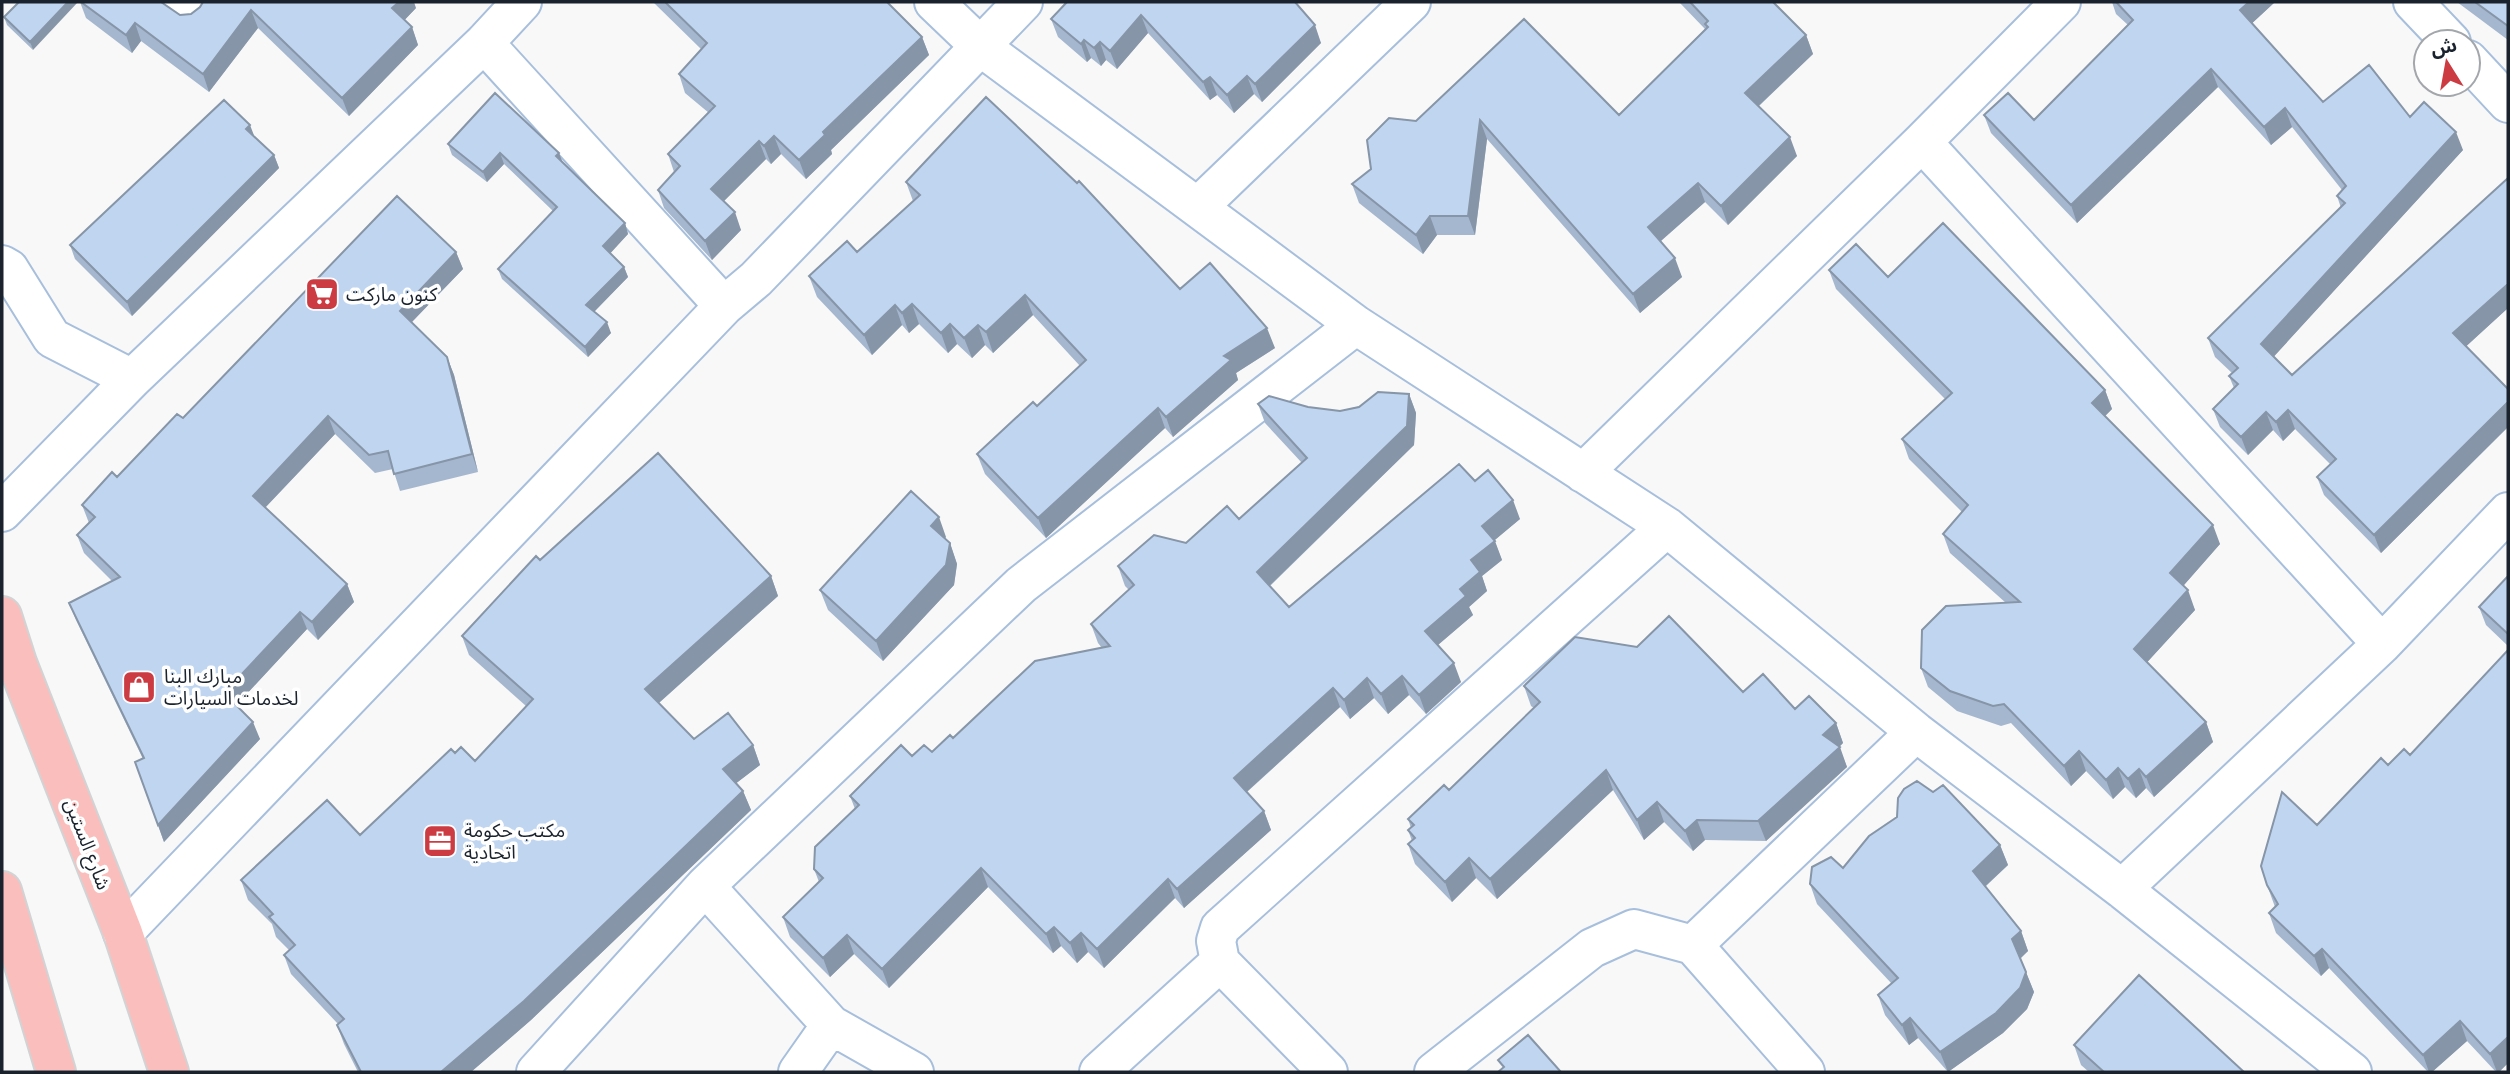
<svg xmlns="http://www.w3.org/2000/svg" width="2510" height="1074" viewBox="0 0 2510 1074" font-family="'Roboto Serif','Noto Sans Arabic',serif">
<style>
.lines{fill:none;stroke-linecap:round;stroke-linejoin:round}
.minor-casing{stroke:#a7bfdc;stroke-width:42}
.major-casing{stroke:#d1d3d5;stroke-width:42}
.minor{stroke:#fff;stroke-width:38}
.major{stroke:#fabfbd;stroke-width:38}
.wall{fill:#a5b7ce}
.shaded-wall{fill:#8695a7}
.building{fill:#c0d5ef;stroke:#8695a7;stroke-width:2}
.labels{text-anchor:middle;stroke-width:7;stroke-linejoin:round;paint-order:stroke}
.poi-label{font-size:19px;fill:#1a232d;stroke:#fff;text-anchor:start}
.street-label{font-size:19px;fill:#1a232d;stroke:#fff}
</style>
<rect width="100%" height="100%" fill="#f8f8f8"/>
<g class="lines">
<g class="minor-casing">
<path id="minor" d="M180,2L190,11
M934,2L981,47L1356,325L1667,527L1916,732L2122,889L2352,1072
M2413,2L2451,42
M484,43L724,306
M2468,60L2508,103
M1922,142L2382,644
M1199,206L1411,2
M2,265L9,269L52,338L132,379
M1583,473L1922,142L2061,2
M2,512L132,379L484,43L522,2
M2122,889L2382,644L2508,512
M123,933L724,306L756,279L1023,2
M536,1072L705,886
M798,1072L831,1025
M914,1072L831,1025L705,886L1021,585L1356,325
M1099,1072L1220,962
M1328,1072L1220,962L1216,941L1220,928L1667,527
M1434,1072L1592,948L1634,929L1693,945
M1805,1072L1693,945L1916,732"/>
</g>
<g class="major-casing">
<path id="major" d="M2,616L17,663L123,933L169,1072
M2,891L56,1072"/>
</g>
<use href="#minor" class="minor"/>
<use href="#major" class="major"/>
</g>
<path class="wall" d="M19,2L33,50L7,25L4,17Z
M80,2H161L180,15L191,14L200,7L416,8L404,20L412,27L418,45L349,116L258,28L209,92L141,41L132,53L86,18Z
M653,2H887L922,37L929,55L831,150L832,154L806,179L781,154L771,164L766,159L724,201L741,230L712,260L664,208L658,190L674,172L668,154L709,113L685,93L679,74L701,49Z
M1064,2H1295L1321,43L1262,102L1254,94L1234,113L1217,95L1210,100L1148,33L1117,69L1106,60L1101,66L1091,58L1087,62L1058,37L1051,19L1064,4Z
M1679,2H1773L1806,35L1813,54L1759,106L1797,156L1728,225L1705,202L1661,241L1682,277L1640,313L1487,139L1475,235H1437L1423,254L1359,203L1352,184L1371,169L1416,121L1619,115L1705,29Z
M2112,2H2275L2252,23L2323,102L2410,117L2463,150L2273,357L2292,375L2508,178V308L2466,346L2508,389V427L2381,553L2324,495L2317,477L2330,464L2295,429L2283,441L2273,430L2248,455L2220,427L2213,409L2234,388L2229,376L2232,373L2215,357L2208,338L2341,208L2337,196L2342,190L2292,127L2271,145L2218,87L2077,223L1991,133L1984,115L2034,120L2128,25L2116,14Z
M2457,2H2508V40Z
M254,136L274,155L279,168L132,316L75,259L70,245Z
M448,144L563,163L625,223L628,234L610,253L624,267L628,277L594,312L611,333L588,357L502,279L498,269L553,211L504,164L487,182L452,155Z
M906,182L1180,289L1275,348L1236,373L1238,380L1173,437L1165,428L1046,538L985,474L977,454L1037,406L1080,366L1033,315L993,353L985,345L972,358L957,344L948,353L919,324L909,333L902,325L872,355L817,297L809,276L857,252L913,201Z
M456,252L463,269L412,322L447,357L454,375L478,472L400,491L393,469L375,473L335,434L265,508L347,584L354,602L318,640L307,629L236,705L260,739L164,842L135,762L143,759L76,620L69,603L112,581L84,553L77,535L89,523L82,505L117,477L183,418Z
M1829,270L1888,277L2105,390L2112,409L2105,416L2220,544L2183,586L2195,610L2147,662L2206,722L2213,742L2154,797L2146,788L2136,798L2125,787L2113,799L2086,771L2071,786L2011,723L2001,726L1957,711L1928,687L1921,668L2006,603L1950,553L1943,534L1962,512L1909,459L1902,439L1945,399L1836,289Z
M1409,394L1416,413L1414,445L1270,586L1289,607L1475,481L1520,519L1494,540L1502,560L1482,576L1487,591L1469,607L1473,615L1438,645L1461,682L1426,714L1409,695L1388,714L1374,698L1350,719L1340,707L1247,792L1264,811L1271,830L1184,908L1175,898L1104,968L1088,952L1077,963L1061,946L1053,953L988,887L889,988L854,954L830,977L790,937L783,917L819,882L814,869L855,809L850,796L912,756L932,752L953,738L1102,648L1098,643L1091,624L1129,590L1125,586L1118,566L1186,543L1239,519L1302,463L1265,423L1258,404L1308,407L1340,411Z
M946,537L945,539L950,543L957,564L954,585L883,661L828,610L820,590Z
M540,560L771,576L778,596L659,703L694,739L753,745L760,765L736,783L743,791L751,810L531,1020L471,1072H358L344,1044L337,1025L338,1024L291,974L284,955L289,950L276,937L272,924L248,900L241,880L360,835L455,753L475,761L526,706L469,655L462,636Z
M2508,576V646L2486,625L2479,607Z
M2508,650V1063L2499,1072H2496L2467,1041L2432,1072H2428L2329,968L2321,976L2276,933L2269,913L2275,907L2267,885L2317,825L2388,765L2410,755Z
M1524,686L1743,692L1836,723L1843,743L1839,747L1847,767L1766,841L1705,840L1693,851L1664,822L1644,840L1613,790L1497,899L1476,878L1452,902L1415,864L1408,844L1412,841L1408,830L1411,828L1408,819L1449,790L1534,708L1531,706Z
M1897,817L2000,845L2008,865L1985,887L2021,931L2028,951L2020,958L2034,992L2027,1009L2003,1033L1948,1072L1918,1038L1909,1045L1885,1015L1878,995L1892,984L1817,904L1810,884L1843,868Z
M2074,1045L2244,1072H2089L2081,1065Z"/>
<path class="shaded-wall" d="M68,2H78L33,50L30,42Z
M399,2H414L416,8L399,26L392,8Z
M2249,2H2275L2247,28L2240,10Z
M251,10L258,28L209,92L203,74Z
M1141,15L1148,33L1117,69L1110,51Z
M135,23L141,41L132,53L126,35Z
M1315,25L1321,43L1262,102L1255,84Z
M412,27L418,45L349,116L342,98Z
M1806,35L1813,54L1752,112L1745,93Z
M922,37L929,55L831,150L832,154L806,179L799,160L823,132Z
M1084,40L1091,58L1087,62L1081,44Z
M1100,42L1106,60L1101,66L1094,48Z
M2211,69L2218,87L2077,223L2071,205Z
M1247,76L1254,94L1234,113L1227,95Z
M1210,77L1217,95L1210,100L1203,82Z
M2285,108L2292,127L2271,145L2264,127Z
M1480,120L1487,139L1475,235L1468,216Z
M250,125L255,138L246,129Z
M2456,132L2463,150L2268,363L2261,344Z
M774,136L781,154L771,164L764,146Z
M1790,137L1797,156L1728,225L1721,206Z
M759,141L766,159L718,207L711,189Z
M500,153L504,164L487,182L483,172Z
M559,153L563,163L556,156Z
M274,155L279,168L132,316L127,302Z
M1698,183L1705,202L1655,246L1648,227Z
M735,212L741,230L712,260L705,241Z
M1430,216L1437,235L1423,254L1416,235Z
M625,223L628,234L607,257L603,246Z
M456,252L463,269L406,328L400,311Z
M1675,258L1682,277L1640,313L1633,294Z
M624,267L628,277L590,316L586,305Z
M2508,284V308L2460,352L2453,333Z
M1025,295L1033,315L993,353L986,332Z
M912,304L919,324L909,333L902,313Z
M895,305L902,325L872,355L864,335Z
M607,322L611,333L588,357L585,347Z
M950,324L957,344L948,353L941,333Z
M978,325L985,345L972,358L964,338Z
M1267,328L1275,348L1236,373L1238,380L1173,437L1166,417L1224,356Z
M447,357L454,375L478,472L472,454Z
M2105,390L2112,409L2099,422L2092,403Z
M1409,394L1416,413L1414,445L1264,591L1257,572Z
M2508,402V427L2381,553L2374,535Z
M1158,408L1165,428L1046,538L1038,518Z
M2288,410L2295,429L2283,441L2276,422Z
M2266,412L2273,430L2248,455L2241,437Z
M328,416L335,434L259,514L253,496Z
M1513,500L1520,519L1489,545L1482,526Z
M939,517L946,537L938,546L931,526Z
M2213,525L2220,544L2177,593L2170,573Z
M1495,541L1502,560L1482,576L1487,591L1469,607L1473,615L1432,650L1425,631L1460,589L1471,560Z
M950,543L957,564L954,585L883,661L876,641Z
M771,576L778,596L652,709L645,689Z
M347,584L354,602L318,640L312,622Z
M2188,590L2195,610L2141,669L2134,649Z
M300,612L307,629L231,711L224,693Z
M1454,663L1461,682L1426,714L1419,695Z
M1402,676L1409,695L1388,714L1381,694Z
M1367,678L1374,698L1350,719L1344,700Z
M1333,688L1340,707L1241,797L1234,778Z
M253,722L260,739L164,842L158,825Z
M2206,722L2213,742L2154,797L2146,777Z
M1836,723L1843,743L1831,755L1823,735Z
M753,745L760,765L730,788L723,769Z
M1840,747L1847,767L1766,841L1758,821Z
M2079,751L2086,771L2071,786L2064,766Z
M2118,768L2125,787L2113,799L2106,780Z
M2139,769L2146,788L2136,798L2128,779Z
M1606,770L1613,790L1497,899L1490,879Z
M743,791L751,810L531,1020L471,1072H441Z
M1657,802L1664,822L1644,840L1637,820Z
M1264,811L1271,830L1184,908L1177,889Z
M1697,820L1705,840L1693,851L1685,831Z
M2000,845L2008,865L1980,891L1973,871Z
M1469,858L1476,878L1452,902L1445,882Z
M981,868L988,887L889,988L882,969Z
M1168,879L1175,898L1104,968L1097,949Z
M1054,927L1061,946L1053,953L1046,934Z
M2021,931L2028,951L2020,959L2012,939Z
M1081,933L1088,952L1077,963L1070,943Z
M847,935L854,954L830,977L823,958Z
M2322,949L2329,968L2321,976L2314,956Z
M2026,972L2034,992L2027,1009L2003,1033L1948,1072L1940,1052Z
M1910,1018L1918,1038L1909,1045L1902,1025Z
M2460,1021L2467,1041L2432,1072H2429L2423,1055Z
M2508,1037V1063L2499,1072H2497L2490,1054Z"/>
<path class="building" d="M19,2H68L30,42L4,17Z
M81,2H161L180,15L191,14L200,7L203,2H399L392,8L412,27L342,98L251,10L203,74L135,23L126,35Z
M665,2H887L922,37L823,132L825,135L799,160L774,136L764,146L759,141L711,189L735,212L705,241L658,190L680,166L668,154L715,106L679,74L707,43Z
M1067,2H1295L1315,25L1255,84L1247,76L1227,95L1210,77L1203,82L1141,15L1110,51L1100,42L1094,48L1084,40L1081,44L1051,19Z
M1690,2H1773L1806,35L1745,93L1790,137L1721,206L1698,183L1648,227L1675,258L1633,294L1480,120L1468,216H1430L1416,235L1352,184L1371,169L1367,140L1389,118L1416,121L1524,19L1619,115L1708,27L1705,24L1708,21Z
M2116,2H2249L2240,10L2323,102L2369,65L2410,117L2424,102L2456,132L2261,344L2292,375L2508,178V284L2453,333L2508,389V402L2374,535L2317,477L2336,459L2288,410L2276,422L2266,412L2241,437L2213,409L2238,384L2229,376L2238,368L2208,338L2345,203L2337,196L2346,186L2285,108L2264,127L2211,69L2071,205L1984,115L2008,93L2034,120L2133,20Z
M2475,2H2508V26Z
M495,93L559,153L556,156L625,223L603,246L624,267L586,305L607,322L585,347L498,269L557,207L500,153L483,172L448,144Z
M986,97L1077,183L1079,181L1180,289L1210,263L1267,328L1224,356L1231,360L1166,417L1158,408L1038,518L977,454L1033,402L1037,406L1086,360L1025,295L986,332L978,325L964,338L950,324L941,333L912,304L902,313L895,305L864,335L809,276L847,241L857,252L920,195L906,182Z
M224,100L250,125L246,129L274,155L127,302L70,245Z
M397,196L456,252L400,311L447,357L472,454L394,474L388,451L369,455L328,416L253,496L347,584L312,622L300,612L224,693L253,722L158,825L135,762L144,758L69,603L120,577L77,535L95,517L82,505L112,472L117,477L177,414L183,418Z
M1943,223L2105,390L2092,403L2213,525L2170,573L2188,590L2134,649L2206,722L2146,777L2139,769L2128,779L2118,768L2106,780L2079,751L2064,766L2004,704L1993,706L1950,691L1921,668L1922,630L1946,606L2020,602L1943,534L1968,505L1902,439L1952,393L1829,270L1856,244L1888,277Z
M1378,392L1409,394L1407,426L1257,572L1289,607L1459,464L1475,481L1488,470L1513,500L1482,526L1495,541L1471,560L1480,572L1460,589L1466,596L1425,631L1454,663L1419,695L1402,676L1381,694L1367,678L1344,700L1333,688L1234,778L1264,811L1177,889L1168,879L1097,949L1081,933L1070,943L1054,927L1046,934L981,868L882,969L847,935L823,958L783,917L823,878L814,869L815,847L859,805L850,796L901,745L912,756L924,745L932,752L950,735L953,738L1035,661L1110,646L1091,624L1134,585L1118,566L1154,535L1186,543L1227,506L1239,519L1307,458L1258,404L1269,396L1308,407L1340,411L1359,407Z
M658,453L771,576L645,689L694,739L728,713L753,745L723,769L743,791L524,1001L441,1072H361L337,1025L344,1019L284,955L295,945L269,917L273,914L241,880L327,800L360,835L451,749L455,753L461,747L475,761L533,699L462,636L536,556L540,560Z
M911,491L939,517L931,526L950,543L946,565L876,641L820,590Z
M2508,576V634L2479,607Z
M1669,616L1743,692L1763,674L1795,709L1809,696L1836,723L1823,735L1840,747L1758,821L1697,820L1685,831L1657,802L1637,820L1606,770L1490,879L1469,858L1445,882L1408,844L1415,838L1408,830L1414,825L1408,819L1444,785L1449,790L1540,702L1524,686L1575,637L1637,647Z
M2508,650V1037L2490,1054L2460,1021L2423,1055L2322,949L2314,956L2269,913L2278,904L2267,885L2261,866L2282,792L2317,825L2381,758L2388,765L2404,749L2410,755Z
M1917,781L1933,792L1943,785L2000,845L1973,871L2021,931L2012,939L2026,972L2020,988L1996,1013L1940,1052L1910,1018L1902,1025L1878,995L1898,978L1810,884L1812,867L1831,857L1843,868L1869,836L1897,817L1898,798L1904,789Z
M2139,975L2244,1072H2104L2074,1045Z
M1528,1035L1561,1072H1498L1504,1067L1498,1060Z"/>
<defs>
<g id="supermarket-square" transform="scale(1.75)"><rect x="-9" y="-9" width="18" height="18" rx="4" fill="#cb3b41" stroke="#fff"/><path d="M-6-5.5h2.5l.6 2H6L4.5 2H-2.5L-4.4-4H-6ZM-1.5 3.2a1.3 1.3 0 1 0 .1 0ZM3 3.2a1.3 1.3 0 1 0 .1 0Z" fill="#fff"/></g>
<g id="shop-square" transform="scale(1.75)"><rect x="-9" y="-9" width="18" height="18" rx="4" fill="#cb3b41" stroke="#fff"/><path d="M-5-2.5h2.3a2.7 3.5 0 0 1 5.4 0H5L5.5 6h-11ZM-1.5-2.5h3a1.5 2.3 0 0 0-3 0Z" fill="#fff"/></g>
<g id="office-square" transform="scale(1.75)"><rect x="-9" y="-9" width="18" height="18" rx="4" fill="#cb3b41" stroke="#fff"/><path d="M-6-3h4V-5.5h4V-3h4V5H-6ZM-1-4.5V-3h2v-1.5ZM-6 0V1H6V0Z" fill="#fff"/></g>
</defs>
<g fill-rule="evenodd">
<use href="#supermarket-square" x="322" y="294"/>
<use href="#shop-square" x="139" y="687"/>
<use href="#office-square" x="440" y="841"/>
</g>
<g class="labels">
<g class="poi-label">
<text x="346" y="301">كنون ماركت</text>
<text x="164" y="683">مبارك البنا<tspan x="164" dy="22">لخدمات السيارات</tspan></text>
<text x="464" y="837">مكتب حكومة<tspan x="464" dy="22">اتحادية</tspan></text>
</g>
<g class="street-label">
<text transform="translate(88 844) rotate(69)" y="7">شارع الستين</text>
</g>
</g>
<rect width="2510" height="1074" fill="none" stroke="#1a232d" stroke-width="7"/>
<g transform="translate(2447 63) rotate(349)"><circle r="33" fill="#ffffff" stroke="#a3a7ab" stroke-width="2"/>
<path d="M0-5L12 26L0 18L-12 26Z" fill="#cb3b41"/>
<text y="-10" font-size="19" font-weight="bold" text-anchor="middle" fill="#1a232d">ش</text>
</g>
</svg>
